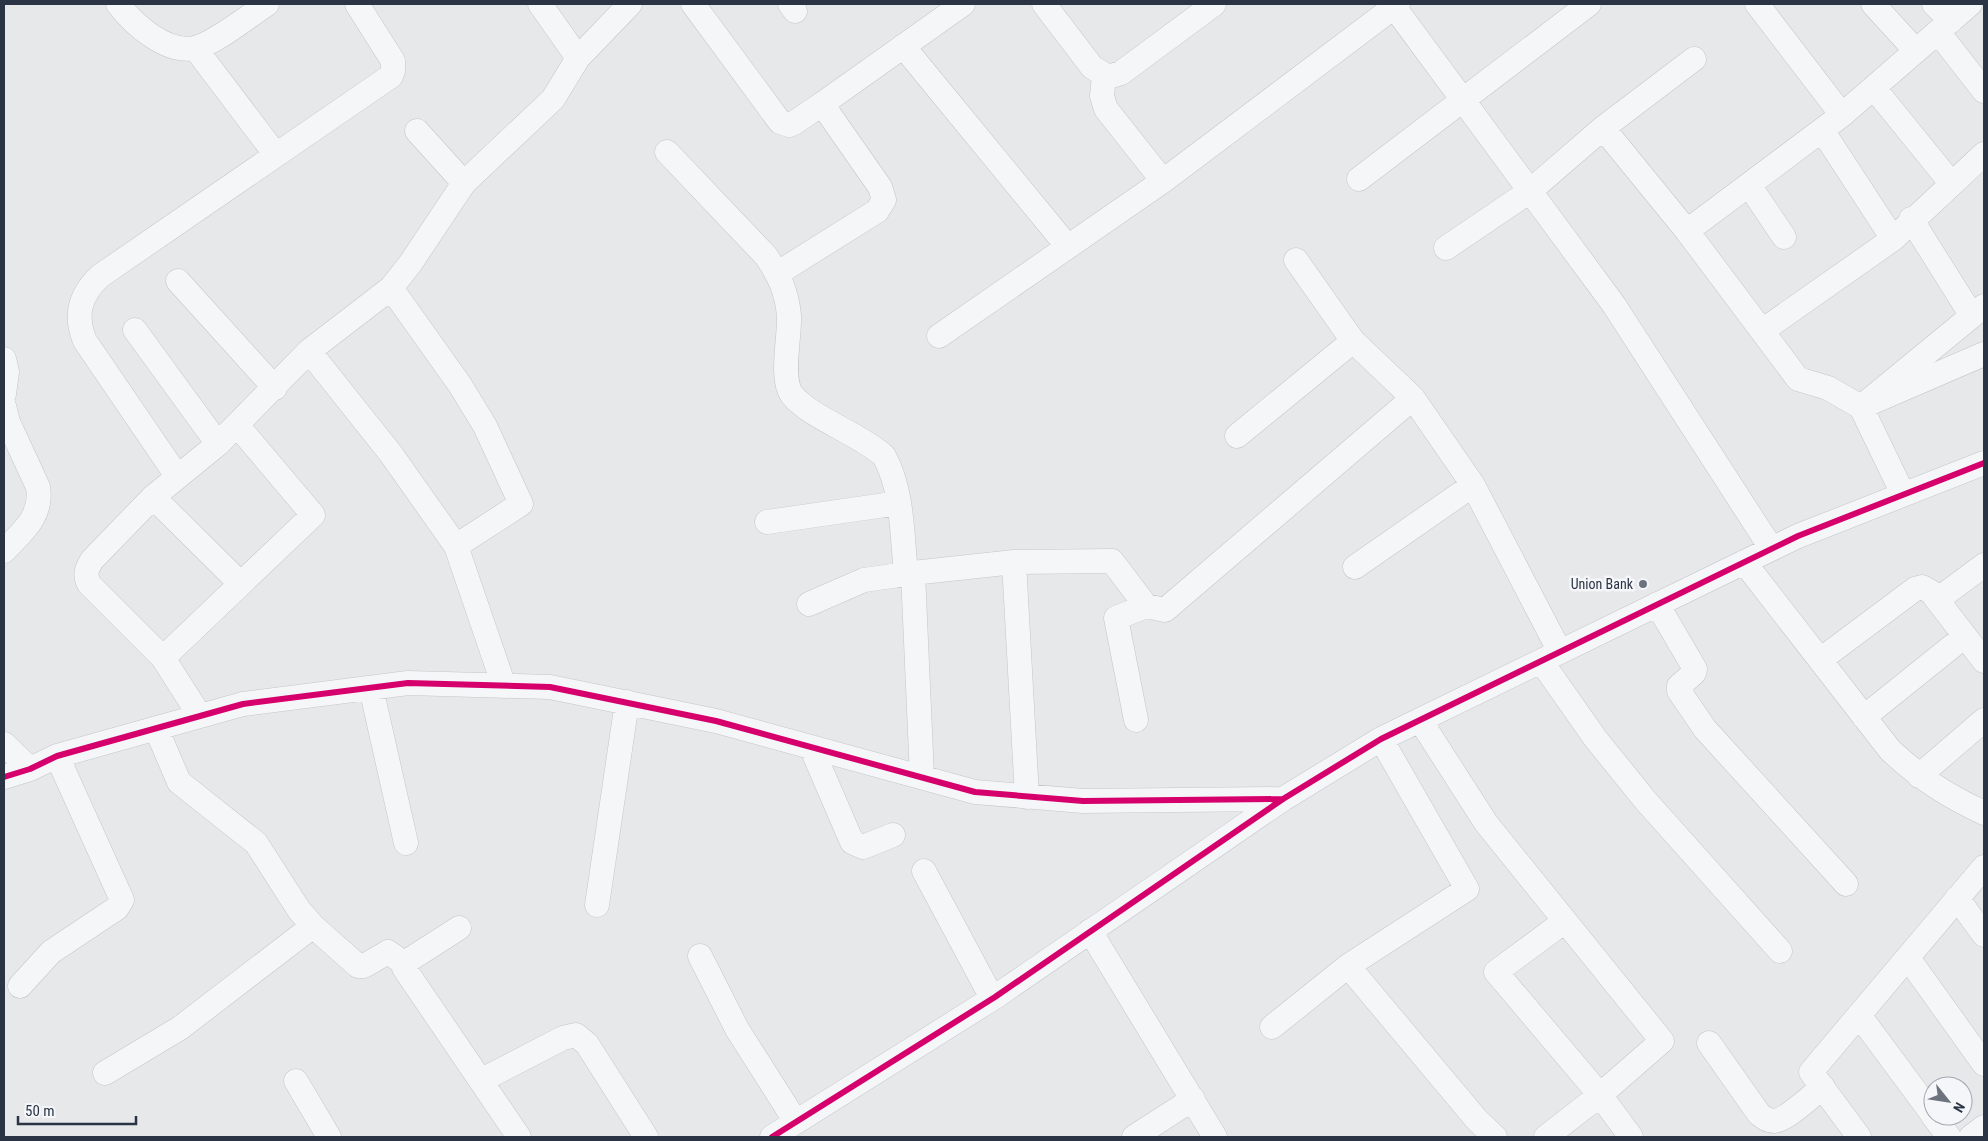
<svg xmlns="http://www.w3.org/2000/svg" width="1988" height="1141" viewBox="0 0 1988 1141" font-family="'Roboto Condensed',sans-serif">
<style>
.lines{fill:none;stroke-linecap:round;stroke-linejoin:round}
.minor-casing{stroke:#c4c6c8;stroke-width:25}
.minor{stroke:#f5f6f7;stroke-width:24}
.cycleway-casing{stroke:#f4f6f9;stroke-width:9}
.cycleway{stroke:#d6006c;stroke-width:6}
.poi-dot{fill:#6c737f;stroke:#f4f6f9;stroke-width:2}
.labels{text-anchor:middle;stroke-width:5;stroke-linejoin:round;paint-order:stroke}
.poi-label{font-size:14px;fill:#2b3445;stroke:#f4f6f9;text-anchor:end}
</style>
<rect width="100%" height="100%" fill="#e6e8ea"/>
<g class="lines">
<g class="minor-casing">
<path id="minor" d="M118,4C134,25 167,54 195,48C214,44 250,15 267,4
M540,4L578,58
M693,4L780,122L789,125L794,123L822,104
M790,4L795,11
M1044,4L1092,67L1108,77L1121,73L1214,4
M1392,4L1614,305L1771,548
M1757,4L1842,115
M1873,4L1916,51
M1934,4L1951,21
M1938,32L1984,91
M903,46L1068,247
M195,48L276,155
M1104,76L1102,96L1106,109L1163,181
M1874,88L1951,183
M1603,128L1694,59
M1822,130L1893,239
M417,131L464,183
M667,152L766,256C779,275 787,292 789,316C790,336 780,379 792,395C811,418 860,434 884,456C903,490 902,536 906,574
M1359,179L1589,4
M1749,185L1784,237
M1911,219L1972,316
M1687,231L1842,115L1970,4
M1446,248L1530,191L1603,128L1687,231L1798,379L1828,388L1861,407L1984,354
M1296,260L1353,341
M778,273L877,211L884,200L880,187L822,104L963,4
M178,281L275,388
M135,330L218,444
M1762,331L1893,239L1984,154
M939,336L1163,181L1398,4
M309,351L391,454L456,546L521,504L485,426L460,385L391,288
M4,359L7,372L4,394
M4,406L8,422L38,487C43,516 22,532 4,551
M1237,436L1353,341L1413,398
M177,476L85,341C74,315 80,295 100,276L391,76L393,71V61L357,4
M1903,494L1861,407L1984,306
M153,497L240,583
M767,522L899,503
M456,546L504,686
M1014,562L1027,797
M1744,562L1890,750C1921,779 1946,795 1984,813
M1355,567L1473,485
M1937,600L1984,565
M809,604L864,580L913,573
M1657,604L1695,669L1694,673L1679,686V691L1705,729L1846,884
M163,658L313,515L237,425
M1820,660L1915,589L1922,587L1931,592L1984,661
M1541,661L1595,738L1645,800L1780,951
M371,688L406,843
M200,716L163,658L89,584C84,574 87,568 92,560L153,497L218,444L309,351L391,288L410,264L464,183L553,99L578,58L630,4
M1864,717L1965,636
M1136,720L1116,618L1146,606
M1420,720L1486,823L1662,1041L1600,1095L1546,1137
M156,728L179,782L256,843L299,910L313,926L358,966H364L388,952L405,964
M1381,739L1467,889L1348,966L1477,1120L1495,1137
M4,744L30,769
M811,747L852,842L863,847L893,835
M1919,776L1984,720
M4,777L30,769L57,756L243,704L408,683L550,687L716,721L975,792L1083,801L1283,799
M922,777L913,573L1014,562L1112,561L1146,606L1165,610L1413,398L1473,485L1560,652
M924,871L992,998
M1957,898L1984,935
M597,905L627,702
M1565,921L1496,972L1600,1095L1631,1137
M459,928L409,960L404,968L519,1137
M1090,931L1215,1137
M700,956L737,1029L796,1122
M1908,958L1984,1064
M20,986L51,952L117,908L122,900L57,756
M1859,1015L1933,1115
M1272,1027L1348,966
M1709,1043L1759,1114C1764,1118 1768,1121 1774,1121C1787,1120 1812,1095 1823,1087
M105,1073L180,1028L313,926
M482,1080L563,1038L576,1035L587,1044L646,1137
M296,1081L329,1137
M1933,1116L1949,1137
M772,1137L995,997L1283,799L1381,739L1798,536L1984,463
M1134,1137L1193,1099
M1859,1137L1811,1072L1984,867
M1971,1137L1984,1127"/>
</g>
<use href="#minor" class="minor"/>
<g class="cycleway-casing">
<path id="cycleway" d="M4,777L30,769L57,756L243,704L408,683L550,687L716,721L975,792L1083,801L1283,799
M772,1137L995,997L1283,799L1381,739L1798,536L1984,463"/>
</g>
<use href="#cycleway" class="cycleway"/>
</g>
<circle class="poi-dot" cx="1643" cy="584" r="5"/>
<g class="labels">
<g class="poi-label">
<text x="1633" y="589">Union Bank</text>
</g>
</g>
<rect width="1988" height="1141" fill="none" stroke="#2b3445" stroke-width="10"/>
<g transform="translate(1948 1101) rotate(120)"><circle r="24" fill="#f4f6f9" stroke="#a4a8b1"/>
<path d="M0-4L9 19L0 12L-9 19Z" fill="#6c737f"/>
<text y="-8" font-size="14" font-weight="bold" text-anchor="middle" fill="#2b3445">N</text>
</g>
<path d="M18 1116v8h118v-8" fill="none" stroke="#2b3445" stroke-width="2.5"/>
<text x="25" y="1116" font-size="15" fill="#2b3445" stroke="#f4f6f9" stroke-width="4" paint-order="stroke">50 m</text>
</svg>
